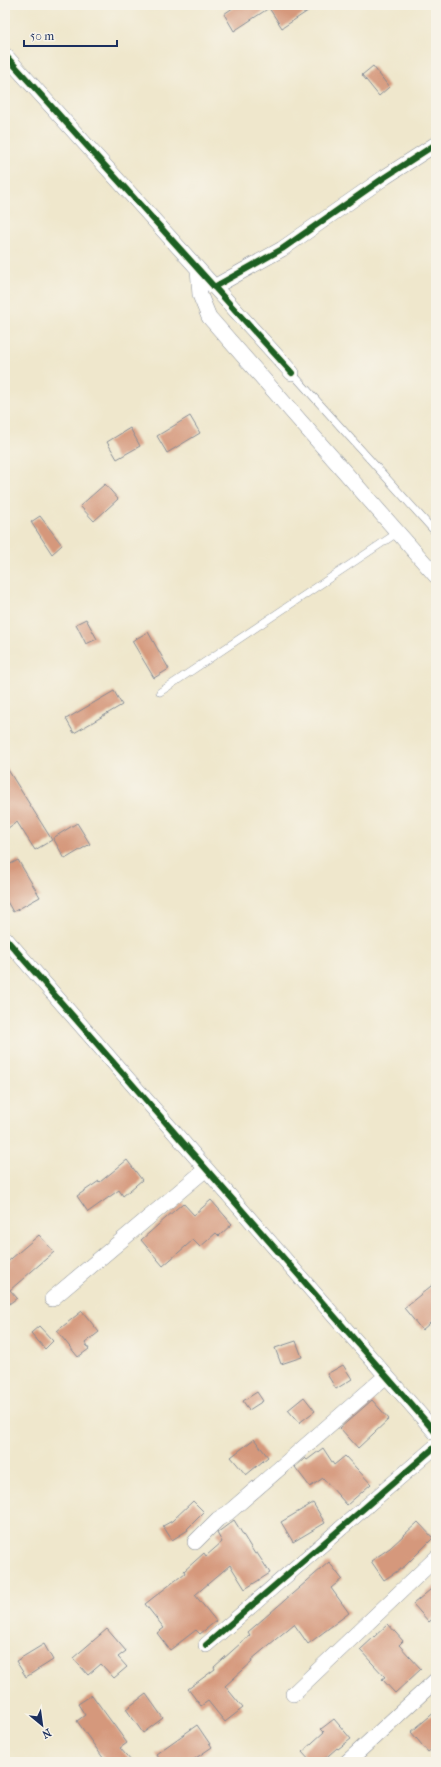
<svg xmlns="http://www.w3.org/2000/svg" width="441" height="1767" viewBox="0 0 441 1767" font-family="'IM FELL French Canon',serif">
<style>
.building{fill:#d5987b}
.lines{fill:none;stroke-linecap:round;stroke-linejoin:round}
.service-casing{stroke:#858b95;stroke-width:8}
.minor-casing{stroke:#858b95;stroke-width:16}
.service{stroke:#fff;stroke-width:7}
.minor{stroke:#fff;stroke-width:15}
.cycleway-casing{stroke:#f7f3e8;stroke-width:8}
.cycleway{stroke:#1b5e20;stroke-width:6}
</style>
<rect width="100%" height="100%" fill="#f7f3e8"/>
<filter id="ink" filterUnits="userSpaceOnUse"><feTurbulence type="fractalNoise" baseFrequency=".025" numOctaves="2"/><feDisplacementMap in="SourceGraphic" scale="8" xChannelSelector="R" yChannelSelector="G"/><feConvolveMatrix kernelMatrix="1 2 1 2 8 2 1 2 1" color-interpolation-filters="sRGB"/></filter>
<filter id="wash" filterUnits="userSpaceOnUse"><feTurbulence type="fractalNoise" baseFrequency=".012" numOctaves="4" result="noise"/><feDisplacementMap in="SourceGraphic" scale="16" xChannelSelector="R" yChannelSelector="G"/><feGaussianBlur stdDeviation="0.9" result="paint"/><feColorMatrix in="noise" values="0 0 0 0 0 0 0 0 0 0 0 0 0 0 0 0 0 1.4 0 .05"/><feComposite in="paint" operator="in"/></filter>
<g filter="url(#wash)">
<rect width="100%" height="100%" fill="#efe7cc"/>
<g id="blocks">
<path class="building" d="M237,5H317L282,28L269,8L234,31L224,14Z
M373,66L389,87L379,96L362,75Z
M190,416L200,433L167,453L157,436Z
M130,428L140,446L117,459L107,442Z
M105,484L118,499L94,521L80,506Z
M40,516L62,545L52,554L31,522Z
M86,619L97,639L86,644L76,624Z
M148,632L169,669L154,678L132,641Z
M114,691L122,705L74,733L66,719Z
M5,765L52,840L35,850L17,822L5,830Z
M77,823L90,844L65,859L53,838Z
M18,860L40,897L13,912L5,898V867Z
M127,1160L142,1180L123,1196L119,1190L88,1212L77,1196L99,1181L100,1182Z
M211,1200L232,1224L219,1236L216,1233L200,1247L193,1240L163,1266L141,1240L183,1203L194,1215Z
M39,1235L54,1252L10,1290L17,1298L5,1307V1264Z
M436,1282V1318L422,1330L404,1308Z
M82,1311L99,1332L85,1343L89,1349L78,1357L57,1331Z
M39,1326L53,1341L45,1349L31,1333Z
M296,1341L302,1357L281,1364L275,1348Z
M343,1365L352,1379L336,1389L327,1374Z
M257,1392L263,1401L249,1410L243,1401Z
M304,1397L315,1411L299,1423L288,1410Z
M372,1400L389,1419L358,1448L340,1428Z
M254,1439L268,1457L246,1475L231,1457Z
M323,1448L334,1465L345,1456L371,1484L347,1505L323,1478L310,1487L295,1467L305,1458L307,1460Z
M193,1501L204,1512L187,1529L188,1530L172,1540L163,1526L172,1521Z
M313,1503L325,1523L293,1542L281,1522Z
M234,1520L255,1554L257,1553L270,1573L245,1589L230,1565L195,1595L216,1621L200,1634L196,1630L170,1650L157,1633L164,1628L145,1604L185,1573L184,1571L204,1553L206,1556L222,1542L217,1533Z
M418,1522L433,1538L405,1566L384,1580L371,1561L390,1548Z
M329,1562L342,1579L331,1588L349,1613L308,1644L294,1624L251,1660L252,1662L225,1686L243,1708L225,1722L208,1701L201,1706L188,1689L215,1669L214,1667L250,1635L248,1632Z
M436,1585V1616L429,1622L413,1604Z
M388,1624L403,1641L399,1645L421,1669L395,1693L382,1679L385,1677L360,1650Z
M107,1629L126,1651L118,1657L127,1667L114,1678L101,1664L88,1675L73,1658Z
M44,1644L53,1660L26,1677L16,1661Z
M146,1694L163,1718L143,1733L126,1709Z
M92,1695L127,1743L120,1748L132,1762H106L77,1721L85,1715L78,1704Z
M436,1711V1746L428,1752L411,1732Z
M334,1719L351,1739L338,1749L337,1748L321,1762H311L302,1752L324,1732L321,1729Z
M197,1725L212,1747L190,1762H161L156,1754Z"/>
</g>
</g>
<g filter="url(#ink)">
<use href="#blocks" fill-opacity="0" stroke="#858b95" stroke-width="1"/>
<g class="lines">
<g class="service-casing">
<path id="service" d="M292,373L436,533
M160,692L397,533"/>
</g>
<g class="minor-casing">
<path id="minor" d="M5,55L292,373
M198,269L200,295L209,317L436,576
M214,287L282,249L385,177L436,144
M5,938L436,1433
M52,1299L206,1169
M195,1542L218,1519L228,1513L386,1376
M206,1645L436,1446
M293,1694L436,1558
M347,1762L436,1680"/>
</g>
<use href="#service" class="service"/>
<use href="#minor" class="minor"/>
<g class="cycleway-casing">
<path id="cycleway" d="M5,55L292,373
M214,287L282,249L385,177L436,144
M5,938L436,1433
M206,1645L436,1446"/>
</g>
<use href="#cycleway" class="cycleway"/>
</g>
</g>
<rect width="441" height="1767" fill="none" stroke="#f7f3e8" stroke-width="20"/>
<g transform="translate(42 1725) rotate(151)" stroke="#f7f3e8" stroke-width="3" paint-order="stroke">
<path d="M0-3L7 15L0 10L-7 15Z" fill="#1b2f5e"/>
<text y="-6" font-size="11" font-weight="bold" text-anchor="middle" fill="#1b2f5e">N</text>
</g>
<path d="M24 40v6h93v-6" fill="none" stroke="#1b2f5e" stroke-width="2"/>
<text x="30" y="40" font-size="12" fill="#1b2f5e" stroke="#f7f3e8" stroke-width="3" paint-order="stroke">50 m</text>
</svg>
